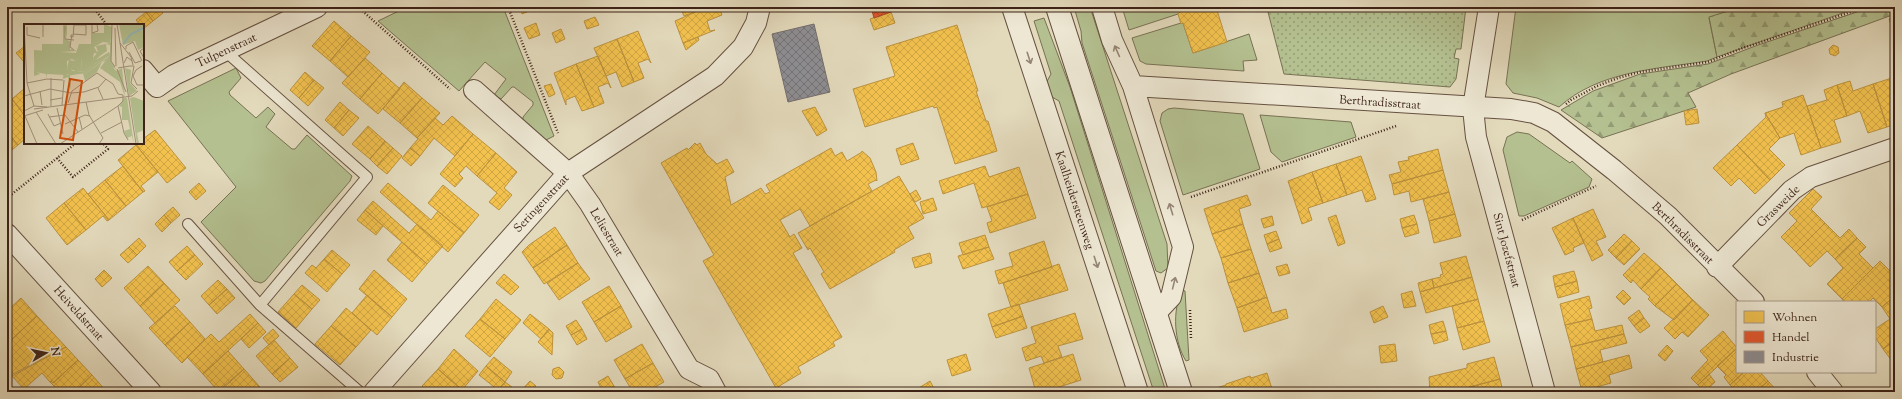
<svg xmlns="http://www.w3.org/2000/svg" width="1902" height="399" viewBox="0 0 1902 399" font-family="'Sorts Mill Goudy',serif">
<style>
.green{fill:#b4c090;stroke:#787254}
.forest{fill:url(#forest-firs);stroke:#787254}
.park{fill:url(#park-dots);stroke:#787254}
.homes{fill:url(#homes-cross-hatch);stroke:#bc923e}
.shops{fill:url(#shops-cross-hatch);stroke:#b24727}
.industry{fill:url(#industry-cross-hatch);stroke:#756d6d}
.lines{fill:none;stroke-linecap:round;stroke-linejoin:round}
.service-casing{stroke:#665141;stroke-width:12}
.minor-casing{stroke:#665141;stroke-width:22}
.tertiary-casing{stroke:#665141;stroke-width:24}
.path{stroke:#3d2318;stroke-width:2.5;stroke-dasharray:1 2;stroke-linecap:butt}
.service{stroke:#ede7d3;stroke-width:10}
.minor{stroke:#ede7d3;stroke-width:20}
.tertiary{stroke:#ede7d3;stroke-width:22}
.oneway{stroke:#958576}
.labels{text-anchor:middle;stroke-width:4;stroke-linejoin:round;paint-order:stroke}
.street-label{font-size:12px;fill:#3d2318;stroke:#ede7d3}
.inset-river{fill:none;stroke:#97b9b8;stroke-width:2}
.inset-road{fill:none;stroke:#a1917a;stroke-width:1}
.view{fill:#ce510e;fill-opacity:0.15;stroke:#ce510e;stroke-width:2}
.inset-edge{fill:none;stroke:#3d2318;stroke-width:2}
</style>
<defs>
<pattern id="forest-firs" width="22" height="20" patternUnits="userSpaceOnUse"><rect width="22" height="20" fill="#b4c090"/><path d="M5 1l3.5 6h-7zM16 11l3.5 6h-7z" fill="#949c75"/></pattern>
<pattern id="park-dots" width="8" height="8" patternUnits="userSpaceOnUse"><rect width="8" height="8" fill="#b4c090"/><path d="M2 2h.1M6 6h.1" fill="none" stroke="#949c75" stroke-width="1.8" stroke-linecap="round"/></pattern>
<pattern id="homes-cross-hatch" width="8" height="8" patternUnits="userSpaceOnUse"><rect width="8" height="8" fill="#f2c14e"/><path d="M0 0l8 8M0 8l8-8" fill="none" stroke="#d0a643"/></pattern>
<pattern id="shops-cross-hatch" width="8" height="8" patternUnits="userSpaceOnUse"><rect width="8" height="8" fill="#e4572e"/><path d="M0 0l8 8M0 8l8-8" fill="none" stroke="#ba4826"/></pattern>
<pattern id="industry-cross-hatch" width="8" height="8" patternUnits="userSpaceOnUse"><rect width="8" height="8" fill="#8d8d92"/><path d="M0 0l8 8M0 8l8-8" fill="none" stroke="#747376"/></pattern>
</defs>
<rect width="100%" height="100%" fill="#e3dabc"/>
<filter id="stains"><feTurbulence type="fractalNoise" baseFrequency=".005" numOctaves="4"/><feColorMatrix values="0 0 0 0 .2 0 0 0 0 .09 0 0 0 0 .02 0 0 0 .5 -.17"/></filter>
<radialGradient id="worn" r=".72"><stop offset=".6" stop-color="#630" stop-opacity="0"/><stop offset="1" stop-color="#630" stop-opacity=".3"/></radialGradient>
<path class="green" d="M407,7H503L554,136L546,140L523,120V117L533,105V102L514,87H512L501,99L494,95L506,79L485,62L459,91L378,21Z
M1074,7H1090L1167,244L1168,268L1161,273L1156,271L1082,43L1081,31Z
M1122,7H1178L1180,12L1178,14L1129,30Z
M1516,7H1741L1709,18L1717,57L1707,61C1656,69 1599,71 1559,107L1537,98L1513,93L1506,84Z
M1044,18L1070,87L1166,392H1154L1059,101L1047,94L1044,87L1051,74L1034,21Z
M1181,23H1183L1193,53L1249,34L1257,60L1243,61L1244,71L1146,64L1140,61L1132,38Z
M236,68L241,78L229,92L230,95L256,118L268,107L275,114L266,127L292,149H295L307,135L352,176L350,181L265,281L261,283L254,281L201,222L236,187L168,101Z
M1174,108L1243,114L1260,169L1183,195L1160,121L1162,113L1168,109Z
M1260,115L1351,122L1356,137L1282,162L1271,152Z
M1517,132L1529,134L1570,163L1572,161L1592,179L1589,187L1524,216H1519L1503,150L1507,137Z
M1182,290L1185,291L1189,360L1186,361C1174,342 1172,311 1182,290Z"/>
<path class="forest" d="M1741,7H1860L1717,57L1709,17Z
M1872,7H1895V14L1731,74L1688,93L1696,107L1602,138L1561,110L1593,91L1640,74L1708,64L1758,45Z"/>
<path class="park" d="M1285,7H1466L1461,49H1456L1454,58L1459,59L1456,79L1450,87L1284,74L1268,12Z"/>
<path class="homes" d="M20,7H31L24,12Z
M111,7H121L115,12Z
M153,7H158L163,13L153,21L146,12Z
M520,7H533L534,9L522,14Z
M680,7H707L684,16Z
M707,7H719L722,15L707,21L710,31L715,30L683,43L675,21Z
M1178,7H1216L1227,42L1193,53L1183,23L1181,24L1178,14L1180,12Z
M146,12L153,21L143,29V25H140L136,20Z
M891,12L895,23L874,30L870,19Z
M595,17L599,25L587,29L584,21Z
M1895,17V31H1893L1889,19Z
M334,21L351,36L330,61L312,46Z
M536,23L540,35L529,39L524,28Z
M957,25L978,91H976L986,121H988L997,151L955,164L937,107L934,108L933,106L865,127L853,89L895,76L886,47Z
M561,29L565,39L556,43L552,33Z
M638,31L651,63L648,59L638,63L644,78L634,82L617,39Z
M351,36L370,52L348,77L330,61Z
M698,37L699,40L686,50L683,43Z
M617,39L634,82L622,87L616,72L606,76L594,48Z
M1833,45L1838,47L1839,53L1835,56L1830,54L1829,49Z
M25,46V61L24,62L16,53Z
M598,56L611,88L608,83L598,87L604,103L594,107L576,64Z
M365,58L382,73L360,99L342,83Z
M576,64L594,107L582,111L575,96L566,100V105L554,73Z
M305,72L314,80L299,98L290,90Z
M382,73L400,89L378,114L360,99Z
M1895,77V124L1887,127L1873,84Z
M314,80L324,88L308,106L299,98Z
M1850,81L1853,91L1873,84L1887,127L1868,133L1860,111L1847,116L1837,85Z
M404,82L422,98L400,123L383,109Z
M551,84L555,94L549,97L544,86Z
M1837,85L1847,116L1834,120L1841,142L1821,148L1807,106L1827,100L1824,90Z
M25,88V116L12,99Z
M1803,95L1821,148L1801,155L1794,133L1780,138L1765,113L1783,107L1782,102Z
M422,98L440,113L417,138L400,123Z
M12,99L25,116V139L18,145L7,132V110L13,105L10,100Z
M340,102L349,110L334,128L325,120Z
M815,107L827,130L817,136L802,111Z
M1697,109L1699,123L1686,125L1684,111Z
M349,110L359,118L343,136L334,128Z
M1765,113L1780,138L1769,149L1785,165L1770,180L1737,145L1766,117Z
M452,116L473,134L455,156L434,138L420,156L410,148L418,139L417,138L435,118L443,125Z
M368,126L385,141L370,159L352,144Z
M155,130L186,168L167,183L136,145L143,143V139Z
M7,132L18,145L7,154Z
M473,134L496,153L477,176L466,166L459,174L463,178L455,187L440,174Z
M385,141L393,148L377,166L370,159Z
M695,143L697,145L700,143L706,154L717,164L727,159L734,172L725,177L731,205L761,188L765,194L770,192L766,185L831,148L835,156L842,152L847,161L862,152V151L870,158L876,172L877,181L876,180L868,184L872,191L810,226L800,209L780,220L790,237L794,234L802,248L793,253L842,337L833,342L835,346L798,367L801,373L776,388L703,261L714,255L661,163L687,148L688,150Z
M913,143L919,159L901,165L896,149Z
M136,145L158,172L141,186L145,191L143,192L118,160Z
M1737,145L1770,180L1755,194L1739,178L1731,186L1713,168Z
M393,148L402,156L387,174L377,166Z
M410,148L420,156L411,166L402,158Z
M1438,149L1443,170L1392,184L1389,175L1401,172L1398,162L1409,160L1408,157Z
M496,153L517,172L504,188L512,195L499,210L489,202L497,193L477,176Z
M1361,156L1376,199L1366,202L1362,190L1347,195L1336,164Z
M1336,164L1347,195L1323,203L1312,172Z
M123,166L143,192L126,206L105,180Z
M985,166L989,177L1019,167L1028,194L982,208L974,183L943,194L939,181Z
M1443,170L1449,192L1411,202L1409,191L1394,195L1392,184Z
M1312,172L1323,203L1308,208L1312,220L1302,224L1288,181Z
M899,176L924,218L908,227L914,238L894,250L895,252L830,289L821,274L824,272L810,248L808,250L798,233Z
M105,180L126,206L109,220L88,194Z
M199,183L206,191L196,200L189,192Z
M388,183L431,220L438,211L464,233L448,252L380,192Z
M443,185L479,215L464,233L428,203Z
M83,188L109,220L107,221L103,216L86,230L64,203Z
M1813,189L1822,197L1811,209L1825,223L1796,252L1781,237L1797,221L1789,213Z
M916,190L921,199L915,202L910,194Z
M1449,192L1455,214L1429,221L1423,199Z
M1028,194L1036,218L990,233L987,223L992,221L987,207Z
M1247,195L1251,205L1239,209L1243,224L1212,234L1204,209Z
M933,198L937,210L923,214L920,202Z
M373,201L409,233L417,224L443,246L427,264L365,210Z
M64,203L86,230L67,245L46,218Z
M173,207L180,215L171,223L164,215Z
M1593,209L1606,237L1596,241L1603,255L1592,261L1573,218Z
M365,210L383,226L376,235L357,220Z
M1455,214L1461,236L1434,243L1429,221Z
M164,215L171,223L162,232L155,224Z
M1336,215L1345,243L1338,246L1328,218Z
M1414,215L1417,224L1402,228L1400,219Z
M1272,216L1274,225L1264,228L1261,219Z
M1573,218L1584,243L1573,248L1574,251L1565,255L1552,228Z
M1825,223L1840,238L1849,229L1857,238L1835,259L1827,251L1810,267L1796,252Z
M1243,224L1251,249L1221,258L1212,234Z
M1417,224L1419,233L1405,237L1402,228Z
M555,227L567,245L533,268L522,252L529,245Z
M1276,231L1279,239L1267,244L1264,235Z
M1624,234L1632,241L1616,258L1608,250Z
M985,235L989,247L963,255L959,243Z
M139,238L146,246L137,255L129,247Z
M1857,238L1866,247L1859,254L1873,268L1842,299L1827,284L1843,268L1835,259Z
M1279,239L1282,248L1270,252L1267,244Z
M1044,241L1052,267L999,284L995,271L1013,266L1009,253Z
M1632,241L1640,249L1624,265L1616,258Z
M402,242L427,264L412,282L387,260Z
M567,245L578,263L544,284L533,268Z
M187,246L195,255L177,271L169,262Z
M129,247L137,255L128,263L120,255Z
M989,247L994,259L963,269L958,256Z
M1251,249L1259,273L1228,283L1221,258Z
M332,250L350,265L342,274L324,259Z
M930,253L932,263L915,268L912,258Z
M1644,253L1661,268L1641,289L1633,280L1631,283L1623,275Z
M195,255L203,264L186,280L177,271Z
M1466,256L1472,277L1434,288L1432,279L1441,277L1440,275L1443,274L1440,263Z
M324,259L342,274L327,292L305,273L312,265L316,268Z
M1880,261L1895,276L1889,281L1895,287V296L1882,307L1873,298L1869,302H1844L1842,299Z
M578,263L590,279L559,300L547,283Z
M1059,264L1068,290L1011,307L1003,283Z
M1287,264L1290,273L1279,276L1276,267Z
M148,266L164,283L140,306L124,288Z
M1661,268L1677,284L1655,306L1648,299L1650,297L1641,289Z
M104,270L112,278L102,287L95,279Z
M374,270L407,299L392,317L359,289Z
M1574,271L1577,281L1555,287L1553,276Z
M1259,273L1267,297L1237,308L1228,283Z
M504,274L519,287L511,295L496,283Z
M1472,277L1478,299L1426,313L1420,292Z
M1432,279L1434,288L1420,292L1418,283Z
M218,280L227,289L209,305L201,296Z
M1577,281L1579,292L1558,298L1555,287Z
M164,283L180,300L155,323L140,306Z
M1677,284L1693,300L1674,320L1655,306Z
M302,285L320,300L312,309L294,294Z
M609,286L621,306L594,322L582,302Z
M227,289L235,298L217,314L209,305Z
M1623,290L1631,298L1624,305L1616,297Z
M1412,291L1416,306L1404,308L1401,294Z
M294,294L312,309L296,328L278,312Z
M367,295L392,317L377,335L352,313Z
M1589,296L1592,308L1589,309L1592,319L1565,325L1560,304Z
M1895,296V340L1883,349L1875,337V329L1890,319L1882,307Z
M1267,297L1272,313L1286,309L1288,318L1244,332L1237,308Z
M21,298L37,316L11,340L7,341V311Z
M496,299L521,320L505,339L480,319Z
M1478,299L1484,321L1457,328L1452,306Z
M1693,300L1709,315L1688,337L1682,332L1675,339L1664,328Z
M1019,304L1023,316L992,327L988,314Z
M175,306L190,322L165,345L149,328Z
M621,306L632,327L606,342L594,322Z
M1383,306L1388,317L1374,323L1370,312Z
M346,308L371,330L356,347L331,326Z
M1639,310L1644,318L1634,326L1628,318Z
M1075,313L1083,339L1058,346L1062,357L1044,363L1041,356L1026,361L1022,348L1036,343L1031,327Z
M250,314L258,323L203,374L187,357L211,334L219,342Z
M530,314L549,329L541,339L523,323Z
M37,316L66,347L7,377V341L11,340Z
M1023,316L1027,328L996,338L992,327Z
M1644,318L1650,326L1640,333L1634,326Z
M480,319L505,339L490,357L465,336Z
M1592,319L1595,331L1622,325L1624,334L1571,347L1565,325Z
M576,320L582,329L571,335L566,326Z
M1443,321L1446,331L1431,334L1429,325Z
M1484,321L1490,342L1463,350L1457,328Z
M190,322L205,339L182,363L165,345Z
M258,323L266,332L249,348L241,339Z
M331,326L356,347L340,365L315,344Z
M273,329L279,336L269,345L263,338Z
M549,329L553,333L552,355L538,342Z
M582,329L587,339L577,345L571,335Z
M1446,331L1448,340L1434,344L1431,334Z
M1723,331L1737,348L1698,385L1691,378L1708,360L1700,351Z
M1624,334L1627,343L1600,350L1603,362L1576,369L1571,347Z
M274,340L290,358L272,374L256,356Z
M1895,340V365L1883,349Z
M642,344L653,363L625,379L614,360Z
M1395,344L1397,361L1381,363L1379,346Z
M1667,345L1673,351L1665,361L1658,355Z
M66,347L78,360L53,383L51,381L50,382L42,373L24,389L12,376Z
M1737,348V372H1744L1730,385L1724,377L1726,375L1717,366Z
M454,349L478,371L462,390L438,369Z
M228,351L244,369L218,391L203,374Z
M966,354L971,370L952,376L947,360Z
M1073,354L1081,380L1059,387L1061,392H1036L1029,368Z
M1629,355L1632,368L1609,375L1611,383L1582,391L1576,369Z
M494,357L512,372L505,382L486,366Z
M1494,357L1500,379L1451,392H1430L1429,377L1467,368V364Z
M290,358L298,367L280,382L272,374Z
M78,360L92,375L74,392H56L58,390L50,382L51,381L53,383Z
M653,363L664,382L646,392H633L625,379Z
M486,366L505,382L498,390L479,375Z
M559,367L564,372L562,378L556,379L552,375L553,369Z
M244,369L259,386L253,392H219Z
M438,369L462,390L460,392H429L422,386Z
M1744,372H1760L1768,381L1756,392H1741L1739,390L1737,392L1730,385Z
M1267,373L1273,392H1217L1216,388L1226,385V384L1250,376L1251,378Z
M1709,374L1715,382L1704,392L1698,385Z
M92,375L107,392H74Z
M608,376L614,386L603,392L598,382Z
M1500,379L1503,392H1451Z
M530,381L536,386L531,392H520Z
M930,381L936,392H915L914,391Z
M1768,381L1778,392H1756Z
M505,382L512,387L508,392H499L498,390Z
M259,386L265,392H253Z
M614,386L617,392H603Z"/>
<path class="shops" d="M871,7H887L888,12H891L874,18Z"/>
<path class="industry" d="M814,24L830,92L788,102L772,34Z"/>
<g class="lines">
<g class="service-casing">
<path id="service" d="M225,51L367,177L260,305
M188,224L260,305L360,392"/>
</g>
<g class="minor-casing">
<path id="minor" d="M1012,7L1138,392
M1102,7L1112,40L1133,86L1183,247L1171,297L1155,314
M1489,7L1473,108L1476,137L1545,392
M143,70L157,87L174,75L317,7
M1133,86L1511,109L1534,113L1553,122L1614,170L1668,216L1754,302
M474,90L568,173L590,204L689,369L709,379L716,392
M7,234L151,392
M1717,267L1792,190L1811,177L1895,148
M1817,372L1833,392
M374,392L568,173L715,76L743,47L756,23L760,7"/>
</g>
<g class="tertiary-casing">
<path id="tertiary" d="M1057,7L1181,392"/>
</g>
<path class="path" d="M93,7L107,25
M358,7L450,89
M508,7L558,133
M1566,104L1571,100L1597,86L1618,78L1640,72L1708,62L1740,49L1866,7
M57,158L73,177L108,149L103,143
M1191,197L1396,126
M7,198L76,143
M1522,220L1596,186
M1190,310L1191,339"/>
<use href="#service" class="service"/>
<use href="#minor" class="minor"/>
<use href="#tertiary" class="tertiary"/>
</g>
<defs><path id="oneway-shaft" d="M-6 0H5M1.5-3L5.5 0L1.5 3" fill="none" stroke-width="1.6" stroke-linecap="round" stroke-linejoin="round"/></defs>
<g class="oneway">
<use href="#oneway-shaft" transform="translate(1117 51) rotate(-114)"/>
<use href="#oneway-shaft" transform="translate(1029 58) rotate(72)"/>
<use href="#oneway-shaft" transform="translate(1171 209) rotate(-107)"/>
<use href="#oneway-shaft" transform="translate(1096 262) rotate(72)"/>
<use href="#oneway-shaft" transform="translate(1174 283) rotate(-76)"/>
</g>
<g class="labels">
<g class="street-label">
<text transform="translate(226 50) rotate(-25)" y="4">Tulpenstraat</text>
<text transform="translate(1380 102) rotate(4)" y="4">Berthradisstraat</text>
<text transform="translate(1075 200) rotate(72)" y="4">Kaalheidersteenweg</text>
<text transform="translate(541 203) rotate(-47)" y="4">Seringenstraat</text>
<text transform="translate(1778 206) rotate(-44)" y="4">Grasweide</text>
<text transform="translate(607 232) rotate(59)" y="4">Leliestraat</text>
<text transform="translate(1683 233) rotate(45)" y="4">Berthradisstraat</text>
<text transform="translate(1507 250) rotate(75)" y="4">Sint Jozefstraat</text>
<text transform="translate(79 313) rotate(48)" y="4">Heiveldstraat</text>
</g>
</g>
<g transform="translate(24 24)">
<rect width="120" height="120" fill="#e3dabc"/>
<path d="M39,0L41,3L43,0V15L41,4V15L46,17V25L54,27L18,29V20H39ZM80,0L88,3L87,38L93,46L89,43L91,46L93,47L98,44L101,73L96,58L76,44L85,32L62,49L42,52L51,46H47L50,37L47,44H43L45,36L51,37L56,33H58L57,45L53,48L61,47L67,42L66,39L68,38L69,41L86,31V21L82,20L83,27L70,36L69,34L74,28L72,22L86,19L88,9H80ZM19,31H41V51L23,50L22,54V50L11,48L10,34H18ZM101,44L107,46L106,59L113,67L105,72ZM110,73L120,77V106L113,109L115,120H113L106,74ZM100,74H103L110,120L108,112L103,114L100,107L106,105L104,96H98V83L95,82Z" fill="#b4c090"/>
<path d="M95,0H120V4L110,8L120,6V23L114,26L111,17L99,21ZM67,9H88L86,19L79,18L70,23L73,28L78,25L75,30L70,29L69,34L70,36L72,34L76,32L72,36L85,28L86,31L69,41L67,38V42L61,47L52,48L57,45L58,33L51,37L48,35L43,37V45L51,37L47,46L52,48L42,51H46L47,66L44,53L39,55L41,31H19V34H10L11,47L16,50L10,52V26L52,29L55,20H67ZM86,32L84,36L78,38L73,48L61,57L59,49L52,50L62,49Z" fill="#b4c090"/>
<path class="inset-river" d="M99,20L107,10L120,4"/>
<path class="inset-road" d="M0,0L3,59M41,0V15L50,16M68,0V9L74,7L73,0M88,0L87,37L91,43M93,0L112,120M3,3V11L16,14M91,4L92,42M48,10L46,23L50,26M49,10L62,11V1H50M46,12L49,13L50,1M19,13V0M96,19L107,33L109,41M120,24L116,27L120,34M102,25V22L109,18L118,37M105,28L111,39L117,37M100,39L103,33L108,37M106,42H110L107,59L113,65M118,42L112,46L109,52L113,61H120M94,44L106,42M93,45L102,68M27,54V82M3,59L10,82M3,59L23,55L39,56M74,64L79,75M16,67L18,81M0,72L26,65L47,69L60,68L75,63L82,55M26,76L38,74M62,78L65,91L79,114L75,120M38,81L40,56M94,82L100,109L104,116M33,84L39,110M10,85L108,72L114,67M0,87L10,82L23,83M12,88L32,120M24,90L30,102L37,99M0,92L19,86M1,92L13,120M25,93L41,91L54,108M55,93L58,105M41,100L61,91L66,92M77,109L98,98M36,120L94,82L99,77V71L94,70L89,60L73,49L48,67L44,79"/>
<path class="view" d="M46,55L58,57L49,116L36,114Z"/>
<rect width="120" height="120" class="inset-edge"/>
</g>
<rect width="1902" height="399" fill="none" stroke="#e3dabc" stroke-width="24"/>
<rect x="8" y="8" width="1886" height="383" fill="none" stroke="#3d2318" stroke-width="2"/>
<rect x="12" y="12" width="1878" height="375" fill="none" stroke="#3d2318"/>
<rect x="1736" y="301" width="140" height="72" fill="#ede7d3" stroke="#a79988"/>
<rect x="1744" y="311" width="20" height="12" fill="#f2c14e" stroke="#a79988"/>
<text x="1772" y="321" font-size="12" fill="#3d2318">Wohnen</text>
<rect x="1744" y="331" width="20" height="12" fill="#e4572e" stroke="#a79988"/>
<text x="1772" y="341" font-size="12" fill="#3d2318">Handel</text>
<rect x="1744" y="351" width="20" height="12" fill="#8d8d92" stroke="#a79988"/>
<text x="1772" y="361" font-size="12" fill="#3d2318">Industrie</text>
<g transform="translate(46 353) rotate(81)" stroke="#ede7d3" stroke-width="3" paint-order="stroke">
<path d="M0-3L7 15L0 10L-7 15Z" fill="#3d2318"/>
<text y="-6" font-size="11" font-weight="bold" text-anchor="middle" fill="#3d2318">N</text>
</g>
<rect width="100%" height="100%" filter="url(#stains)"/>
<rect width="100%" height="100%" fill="url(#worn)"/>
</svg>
